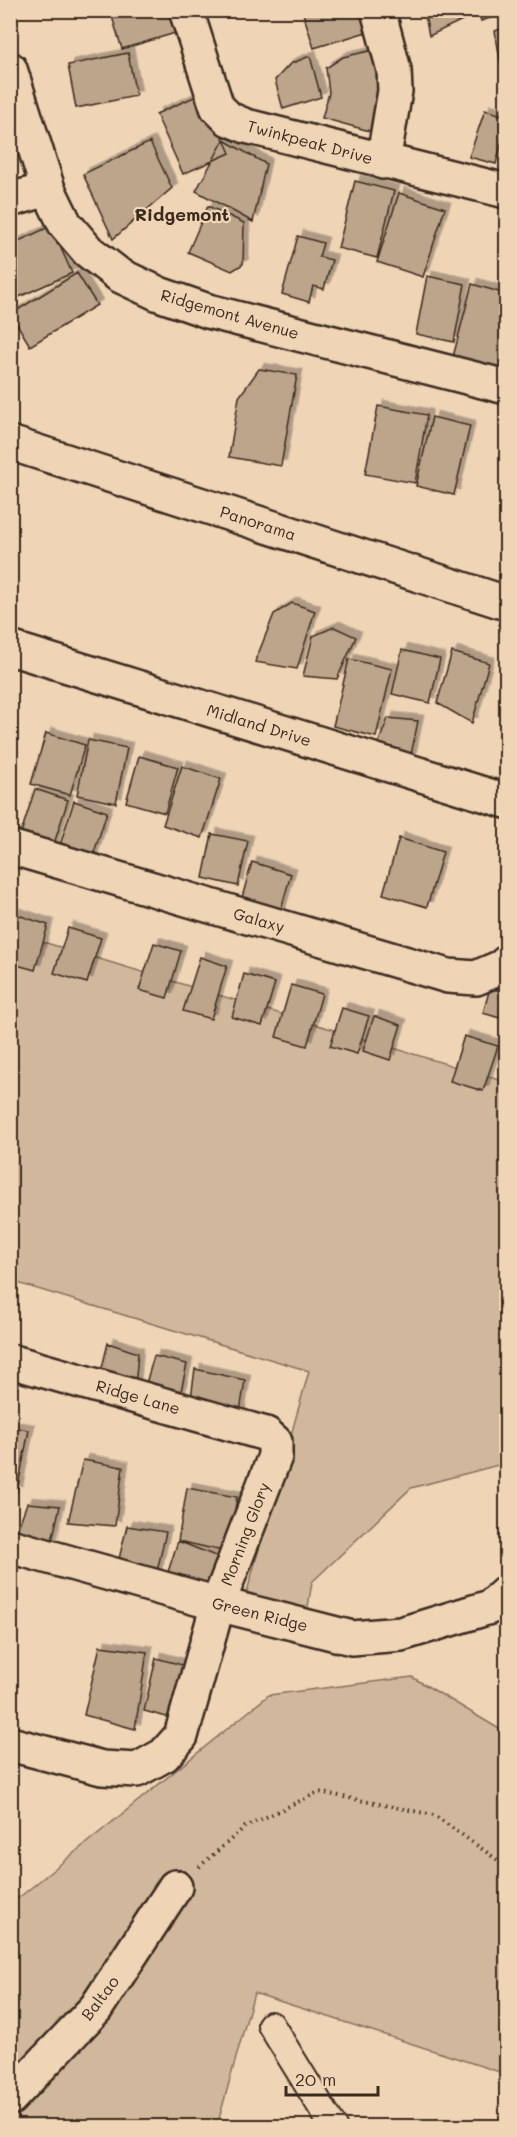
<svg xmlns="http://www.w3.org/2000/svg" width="517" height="2137" viewBox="0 0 517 2137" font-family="Mali,sans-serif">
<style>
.green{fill:#d1b89d;stroke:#86715e;stroke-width:1.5}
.building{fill:#bda58c;stroke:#3b2a1e;stroke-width:1.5;filter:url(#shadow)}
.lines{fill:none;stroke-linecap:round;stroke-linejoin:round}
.pedestrian-casing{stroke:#3b2a1e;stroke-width:30}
.minor-casing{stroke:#3b2a1e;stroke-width:38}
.path{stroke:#3b2a1e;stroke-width:4;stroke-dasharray:1.5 4.5;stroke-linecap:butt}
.pedestrian{stroke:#efd4b6;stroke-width:26}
.minor{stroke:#efd4b6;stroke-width:33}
.labels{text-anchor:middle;stroke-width:4.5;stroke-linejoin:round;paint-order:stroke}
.street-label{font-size:16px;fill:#3b2a1e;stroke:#efd4b6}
.neighbourhood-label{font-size:18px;font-weight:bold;fill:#3b2a1e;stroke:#efd4b6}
</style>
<defs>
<filter id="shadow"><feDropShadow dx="5.5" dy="-5.5" stdDeviation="0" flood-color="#0004"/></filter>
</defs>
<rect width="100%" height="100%" fill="#efd4b6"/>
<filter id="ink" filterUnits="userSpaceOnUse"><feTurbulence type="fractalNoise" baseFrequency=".0167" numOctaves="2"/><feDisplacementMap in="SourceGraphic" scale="12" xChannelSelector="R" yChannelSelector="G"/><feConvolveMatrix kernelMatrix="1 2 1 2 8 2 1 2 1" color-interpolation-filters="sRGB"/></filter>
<g filter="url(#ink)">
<path class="green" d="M10,932L506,1082V1463L411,1488L312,1582L307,1613L246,1595L309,1371L11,1281Z
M412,1677L506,1733V2074L254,1993L217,2126H11V1904L269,1695Z"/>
<path class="building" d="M110,10H175L182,31L122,49Z
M302,10H367L373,30L314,48Z
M424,10H474L475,14L429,36Z
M478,10H506V13L481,21Z
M506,27V63L501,65L495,31Z
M369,51L386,53L377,133L322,118L329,93L326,68L343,57Z
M128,53L136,96L76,108L68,65Z
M310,56L321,97L283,109L275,80L290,64Z
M203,93L230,153L183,174L156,114Z
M485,110L506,116V126L496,164L469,157Z
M224,140L266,164L253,222L196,191Z
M150,142L172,188L113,239L83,174Z
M355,181L394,191L377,258L338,248Z
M399,193L445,208L423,277L377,262Z
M208,206L244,223L243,264L232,271L188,252Z
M51,226L72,273L10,301V245Z
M298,236L323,243L319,257L332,260L324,289L313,286L309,302L282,294Z
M77,273L97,305L30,346L11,314Z
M427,276L465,284L454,342L416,334Z
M472,284L506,294V344L500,370L453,357Z
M259,369L297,375L281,466L229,457L239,397Z
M378,406L427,415L415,483L365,474Z
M432,417L470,426L454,495L416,486Z
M292,603L315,611L297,669L255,662L274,614Z
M334,627L356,637L337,679L303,676L313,636Z
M402,650L440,659L430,703L392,694Z
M452,652L489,663L472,723L437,703Z
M349,659L392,669L376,737L333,726Z
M388,718L418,721L410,760L376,749Z
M46,733L85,745L70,795L31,784Z
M88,740L127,748L116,803L77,795Z
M139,756L178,767L165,813L126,802Z
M182,766L221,779L202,838L163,825Z
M35,789L68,800L53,847L20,836Z
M74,801L107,812L92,859L59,848Z
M212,834L248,841L238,886L203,878Z
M399,838L443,852L427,907L383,894Z
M252,862L291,874L280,913L241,901Z
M15,914L48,925L35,970L10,963V930Z
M68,928L101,938L87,983L54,973Z
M154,943L181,951L167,998L139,990Z
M200,957L227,966L211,1019L183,1011Z
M244,974L275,983L262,1026L232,1017Z
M291,985L322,994L307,1046L276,1037Z
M490,988L506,993V1020L483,1013Z
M342,1008L369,1016L357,1054L330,1046Z
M374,1016L401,1025L390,1060L363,1051Z
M464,1036L498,1046L483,1091L450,1081Z
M108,1343L138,1353L135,1388L100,1376Z
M154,1356L187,1364L179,1400L145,1387Z
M195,1369L245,1380L239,1418L191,1398Z
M10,1427L29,1430L17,1491L10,1489Z
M83,1460L123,1467L115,1526L68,1522Z
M187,1488L237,1497L228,1552L178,1541Z
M27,1503L60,1506L51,1545L15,1536Z
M127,1526L166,1532L156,1576L118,1563Z
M178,1541L218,1557L208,1591L166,1578Z
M100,1646L147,1652L135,1729L84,1715Z
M156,1658L186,1666L178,1720L144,1711Z"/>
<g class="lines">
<g class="pedestrian-casing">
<path id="pedestrian" d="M271,2025L333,2126"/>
</g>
<g class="minor-casing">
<path id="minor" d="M186,10L217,107L229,119L246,126L506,191
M378,10L394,70L395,91L383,162
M10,69L48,189L65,224L88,251L119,275L159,294L208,311L506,387
M10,200L48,189
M10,443L506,603
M10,648L506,801
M10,847L448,976L476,978L504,966L506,963
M10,1361L266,1434L275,1442V1456L218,1604L181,1736L164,1755L137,1770L102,1768L10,1744
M10,1546L218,1604L352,1638L401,1634L490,1607L506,1593
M10,2098L96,2008L175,1887"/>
</g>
<path class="path" d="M199,1867L245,1827L319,1792L434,1815L506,1866"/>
<use href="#pedestrian" class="pedestrian"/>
<use href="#minor" class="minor"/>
</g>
</g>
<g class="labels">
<g class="street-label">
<text transform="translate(310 142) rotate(15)" y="6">Twinkpeak Drive</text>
<text transform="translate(230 314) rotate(16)" y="6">Ridgemont Avenue</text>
<text transform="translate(258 523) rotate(18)" y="6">Panorama</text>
<text transform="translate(259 725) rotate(17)" y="6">Midland Drive</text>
<text transform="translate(259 920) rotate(16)" y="6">Galaxy</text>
<text transform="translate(138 1397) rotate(16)" y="6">Ridge Lane</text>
<text transform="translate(245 1534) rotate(-69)" y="6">Morning Glory</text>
<text transform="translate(260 1614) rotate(14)" y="6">Green Ridge</text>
<text transform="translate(100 1998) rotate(-53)" y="6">Baltao</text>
</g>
<g class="neighbourhood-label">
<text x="182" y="221">Ridgemont</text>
</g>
</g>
<rect width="517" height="2137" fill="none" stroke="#efd4b6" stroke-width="36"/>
<rect x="18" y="18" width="481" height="2101" fill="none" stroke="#3b2a1e" stroke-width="2" filter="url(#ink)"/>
<path d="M286 2086v9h92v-9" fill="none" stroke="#3b2a1e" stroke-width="3"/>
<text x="295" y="2086" font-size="18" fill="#3b2a1e" stroke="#efd4b6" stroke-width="4.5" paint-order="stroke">20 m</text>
</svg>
